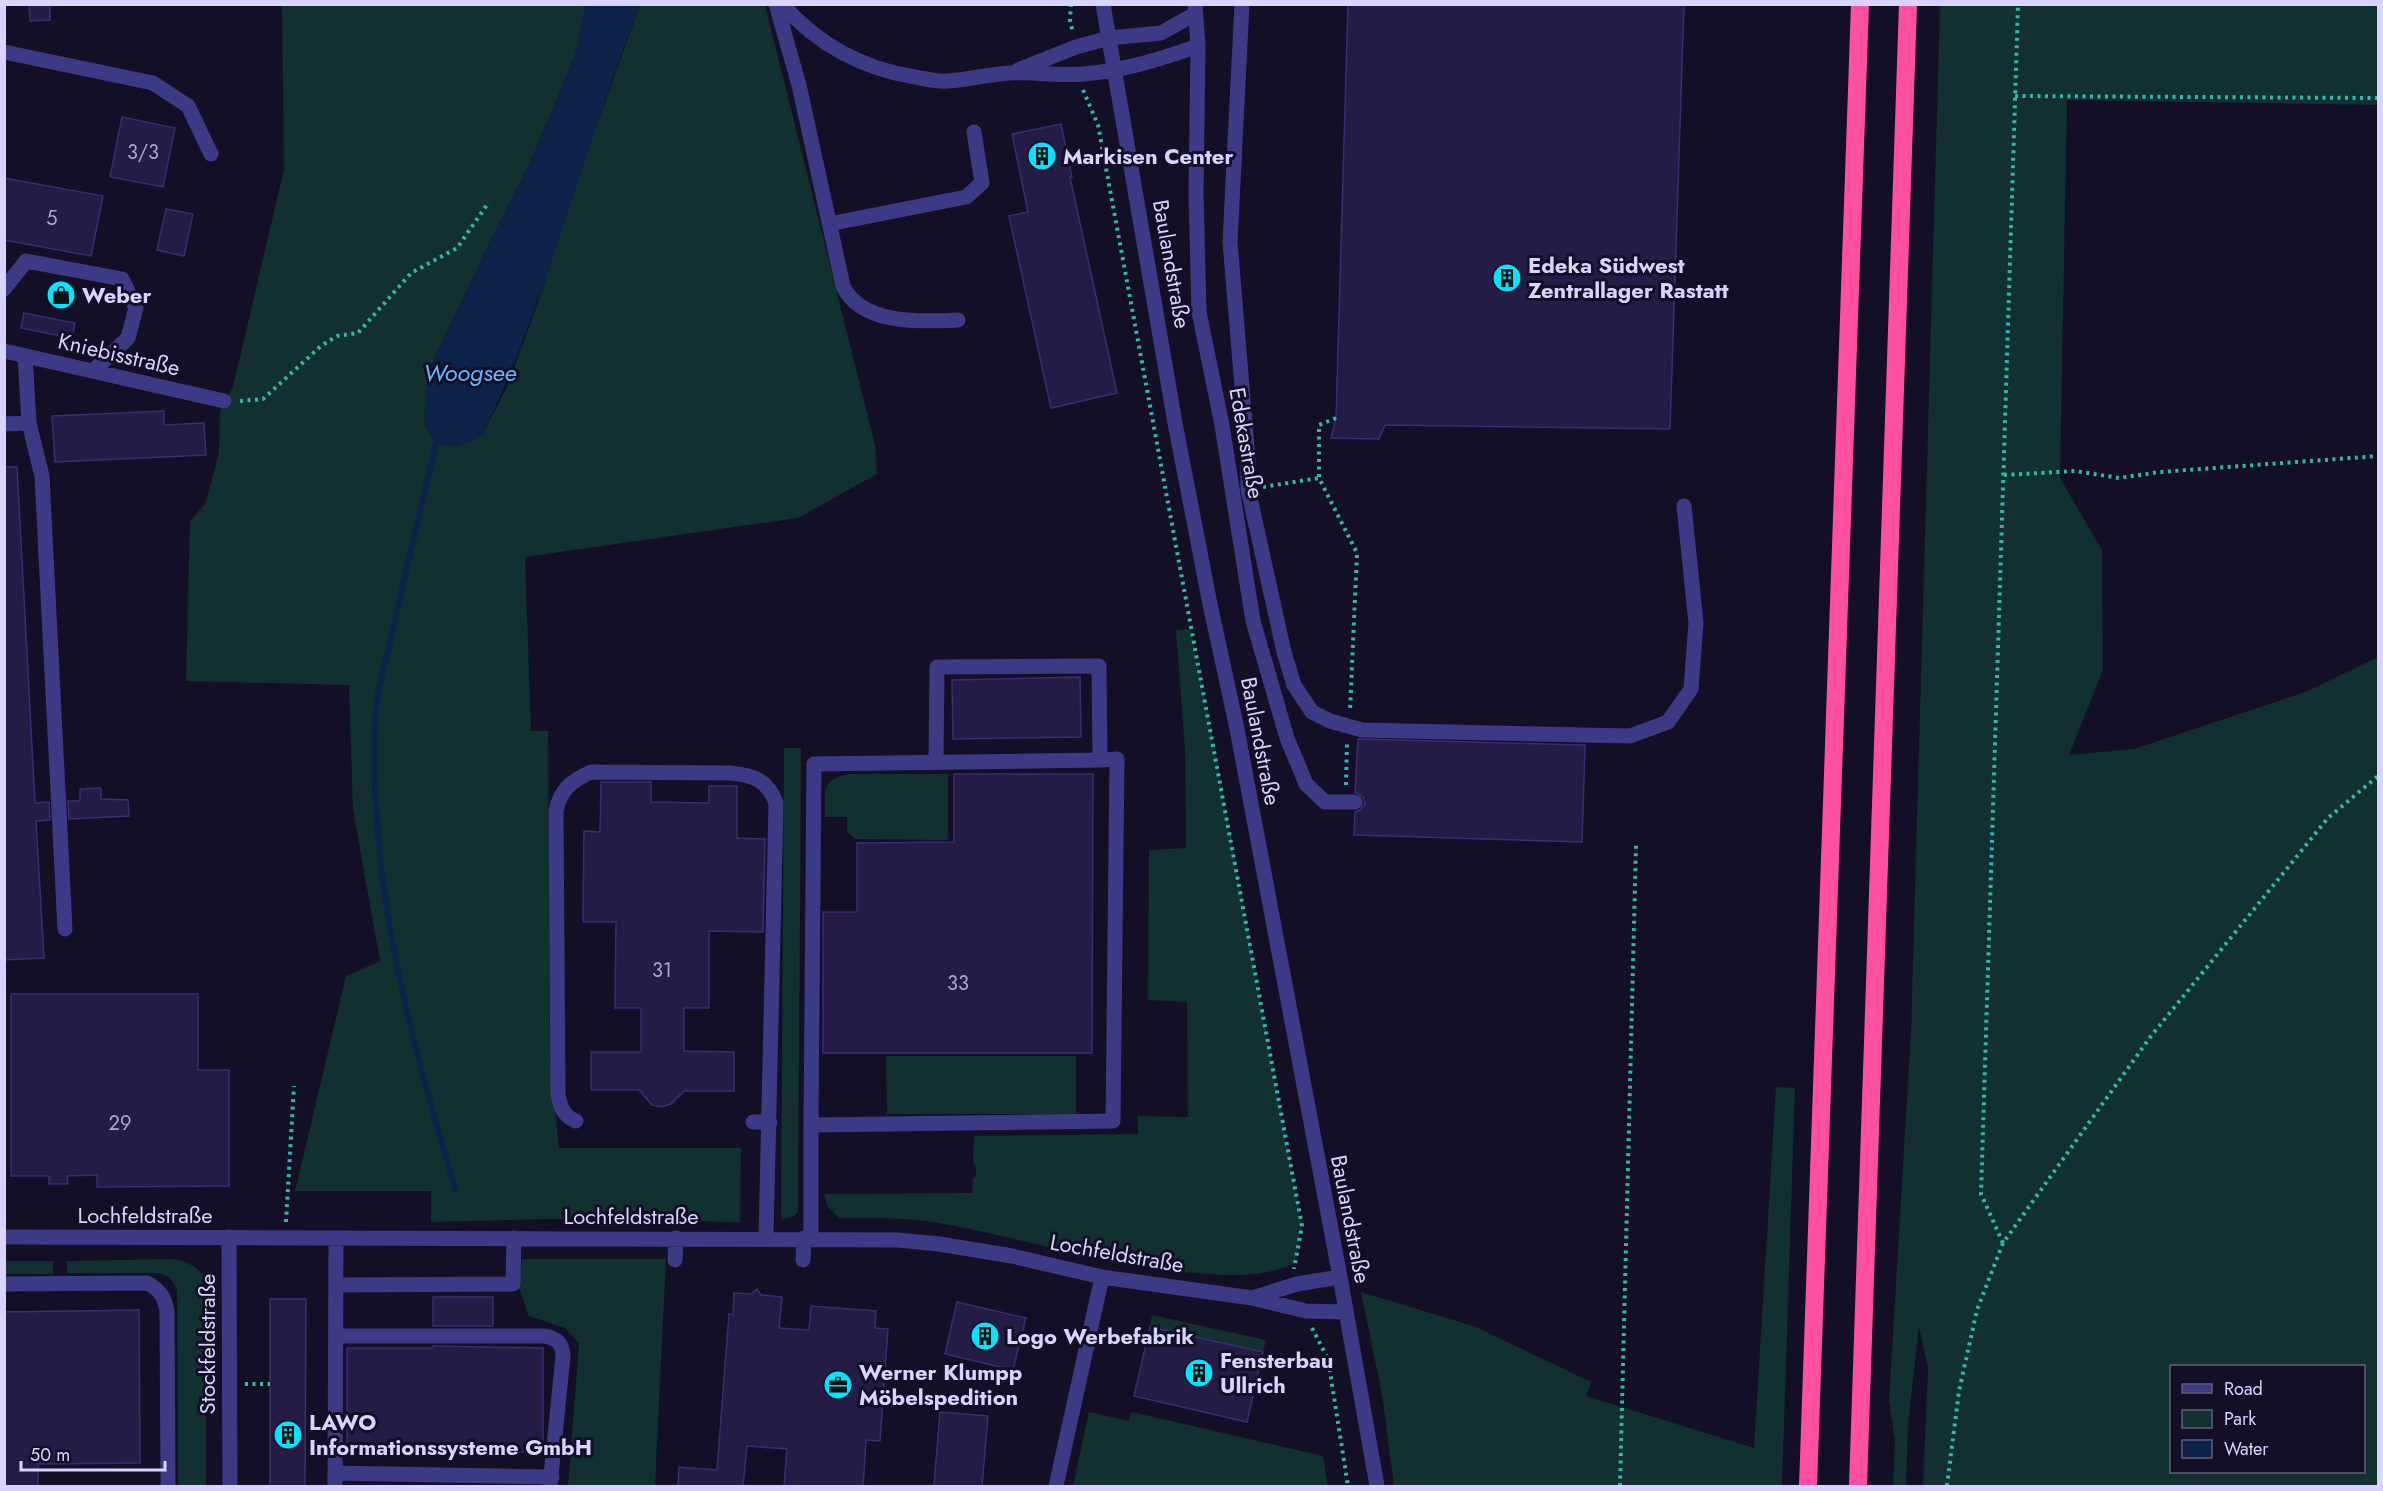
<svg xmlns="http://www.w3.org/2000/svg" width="2383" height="1491" viewBox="0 0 2383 1491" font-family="Jost,sans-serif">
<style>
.green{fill:#12302f;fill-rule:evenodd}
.water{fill:#0c2248}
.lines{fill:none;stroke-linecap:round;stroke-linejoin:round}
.stream{stroke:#0c2248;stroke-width:6}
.building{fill:#241b47;stroke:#3b2d73;stroke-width:1.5}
.path{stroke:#2fb8b0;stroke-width:4;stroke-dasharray:3 4.5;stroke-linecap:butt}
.minor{stroke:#3d3a85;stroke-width:15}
.highway{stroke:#ff4fa3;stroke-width:18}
.labels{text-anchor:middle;stroke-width:6;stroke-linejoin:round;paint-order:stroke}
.number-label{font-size:20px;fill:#aca6d1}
.poi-label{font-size:22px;font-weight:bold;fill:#d9d4ff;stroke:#130f26;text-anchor:start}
.street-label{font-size:22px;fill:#d9d4ff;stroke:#130f26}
.water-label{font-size:24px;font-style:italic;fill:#62b6ff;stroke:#130f26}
</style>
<rect width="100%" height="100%" fill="#130f26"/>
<path class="green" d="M282,5H586L575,56L563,85L529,165L492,238L427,374L481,437L507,387L537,305L595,130L640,5H765L875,445L877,474L798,518L525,557L531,731H548L550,1061L559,1148H741L740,1222L550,1219L431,1222V1191H295L346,976L380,961L353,810L349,685L186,681L190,521L206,502L219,452L220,410L233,387L284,169Z
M1940,5H2378V105L2067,100L2060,478L2102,550L2103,670L2069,755L2134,749L2308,691L2378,657V1486H1923L1928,1368L1919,1327L1908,1425L1906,1486H1893L1895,1440L1889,1401L1911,1032ZM2172,1366H2364V1472H2172Z
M1191,629L1215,750L1302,1226L1294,1264C1260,1278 1231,1276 1195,1273C1109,1267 1028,1239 944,1224C909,1217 874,1218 839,1218L828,1207L824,1194L972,1193L973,1178L976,1177V1165L973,1164L974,1136L1138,1134V1116L1188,1117L1187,1002L1148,1000L1149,850L1186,848L1185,750L1176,630Z
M784,748H801L798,1211L794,1216L781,1220Z
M849,774H948V840L855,839L847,831V817H825C825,792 820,779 849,774Z
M886,1056H1076V1114H887Z
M1776,1087L1795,1088L1782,1486H1394L1382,1394L1361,1292L1476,1327L1591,1382L1586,1396L1754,1448Z
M175,1259C222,1269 214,1315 214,1353L207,1360L206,1368V1486H178L177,1289L170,1278L159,1273H67V1261Z
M522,1259H666L655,1486H568L579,1343L565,1328L529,1316L519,1288Z
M5,1261H53V1274H5Z
M1152,1315L1266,1340L1263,1352L1150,1327Z
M1089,1412L1129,1421L1132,1412L1323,1456L1328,1486H1073Z"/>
<path class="water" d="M586,4L640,5C615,70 593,136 571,203C544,284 519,361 481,437L457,447L436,444L424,424L427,374L492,238L529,165L563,85L575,56Z"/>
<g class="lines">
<path class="stream" d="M436,444C421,507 406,570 392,634C387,658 378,684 376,709C366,874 409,1035 456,1191"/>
</g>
<path class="building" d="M29,4H50V20L30,21Z
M1348,4H1684L1670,429L1385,425L1379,439L1331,438L1336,418Z
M122,117L175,128L163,187L110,177Z
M1061,124L1072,177H1070L1117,393L1051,408L1009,216L1028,212L1012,134Z
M4,178L103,196L91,256L4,240Z
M166,209L193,214L184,256L157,250Z
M24,313L75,323L72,338L21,328Z
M164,411V425L204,423L206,455L55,462L52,416Z
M4,467H17L35,803L49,802L50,820L36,821L44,958L4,960Z
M1080,677L1081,737L953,739L952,680Z
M1358,739L1585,745L1582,842L1354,835L1355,812L1360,810L1365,803L1363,797L1355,792Z
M954,774H1093L1092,1053H823V912H857V843L954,842Z
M601,782H651V802L709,803V786H737V838L765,839L763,932L709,931V1008H684V1051L734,1052V1091H684L671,1104L662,1107L652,1105L639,1090H591V1052H641V1008H615L616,922H583L584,831L600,832Z
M101,788V799L128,800L129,816L69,819L68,801H80V789Z
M11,994H198V1070H229V1186L97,1187V1175L67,1176L68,1184H49V1176H11Z
M757,1289L761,1295L782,1297L779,1328L809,1330L811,1306L876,1311L875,1328L888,1329L880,1441L866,1440L863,1486H784L787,1449L747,1446L743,1486H678L679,1467L717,1470L729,1314L733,1315L734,1293L751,1294Z
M433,1297H493V1326H433Z
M270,1299H306L305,1486H270Z
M957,1302L1026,1318L1013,1370L945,1354Z
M139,1310L140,1463L38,1464V1486H4V1312Z
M1150,1327L1263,1352L1247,1422L1134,1396Z
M433,1346L543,1348V1452H347V1348H433Z
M940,1412L988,1416L982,1486H934Z"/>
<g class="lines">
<path class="path" d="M1071,4L1070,20L1073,33
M1083,90L1098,125L1302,1226L1294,1269
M2015,96L2378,98
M240,401L263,399L321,346L337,336L358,333L411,273L457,248L489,202
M1336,418L1319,425V478L1357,553L1350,711
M2004,475L2075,471L2119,478L2160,472L2378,456
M1263,487L1319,478
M1346,785L1347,742
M286,1222L294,1086
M2003,1243L1981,1194L2018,4
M1312,1328L1328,1359L1348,1486
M245,1384H270
M1255,1388L1274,1392
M1620,1486L1636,844
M1947,1486L1959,1391L1977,1310L2003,1243L2151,1036L2328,818L2378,776"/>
<path class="minor" d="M776,4L799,85L843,286C861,325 922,322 958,320
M782,4C817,44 863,69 915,77C925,79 937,82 947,81C968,80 989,74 1010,73C1035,72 1059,76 1083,74C1123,71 1161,59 1198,46
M1103,4L1175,423L1210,604L1237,729L1340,1277L1377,1486
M1195,4L1198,46L1196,194L1199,312L1222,425L1253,621L1287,738L1306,784L1325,802H1355
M1242,4L1230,242L1248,459V489L1284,652L1294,685L1312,712L1330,721L1362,730L1630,736L1668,722L1691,689L1696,623L1684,506
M4,52L153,83L188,106L211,154
M1018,70L1076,47L1109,38L1161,33L1195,14
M829,224L966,197L982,183L974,132
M4,289L26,261L122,279L136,308L128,338L93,371
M4,351L224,401
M25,356L29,423L42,476L65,929
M4,424L29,423
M576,1121C563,1116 560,1106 558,1094L556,811C560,790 571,781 591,772L730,773C753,775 768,780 776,803L766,1238
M753,1122H770
M811,1125L814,764L1100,760L1099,666L937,667L936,763
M4,1237L898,1240L939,1244L1012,1256L1102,1277L1252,1298L1306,1311L1346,1312
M229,1237L230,1486
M811,1239V1125L1113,1121L1117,759L1100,760
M675,1260L676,1238
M803,1260L804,1238
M4,1284L147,1283C160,1290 164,1296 167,1311L168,1486
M336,1285L513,1284L514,1238
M1252,1298L1297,1284L1340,1277
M336,1336H545C558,1339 562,1343 563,1356L550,1486
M335,1473L552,1477
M335,1486L336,1238
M1056,1486L1102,1277"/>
<path class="highway" d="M1808,1486L1860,4
M1858,1486L1908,4"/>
</g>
<defs>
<g id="building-disc" transform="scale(1.5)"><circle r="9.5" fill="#00e5ff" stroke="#130f26"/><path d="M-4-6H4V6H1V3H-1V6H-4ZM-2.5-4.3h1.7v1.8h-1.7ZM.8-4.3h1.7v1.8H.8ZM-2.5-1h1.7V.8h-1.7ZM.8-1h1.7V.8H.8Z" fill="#111"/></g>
<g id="shop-disc" transform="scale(1.5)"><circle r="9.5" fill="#00e5ff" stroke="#130f26"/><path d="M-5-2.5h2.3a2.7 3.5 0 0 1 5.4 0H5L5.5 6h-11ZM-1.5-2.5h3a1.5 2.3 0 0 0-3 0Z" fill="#111"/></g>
<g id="office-disc" transform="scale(1.5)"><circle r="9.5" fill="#00e5ff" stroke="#130f26"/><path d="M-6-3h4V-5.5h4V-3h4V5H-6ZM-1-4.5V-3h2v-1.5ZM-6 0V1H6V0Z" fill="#111"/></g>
</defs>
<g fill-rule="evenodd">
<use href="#building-disc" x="1042" y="156"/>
<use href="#building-disc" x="1507" y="278"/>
<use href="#shop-disc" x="61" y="295"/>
<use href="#building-disc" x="985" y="1336"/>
<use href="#building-disc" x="1199" y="1373"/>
<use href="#office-disc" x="838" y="1385"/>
<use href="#building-disc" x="288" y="1435"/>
</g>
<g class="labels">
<g class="number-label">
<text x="143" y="159">3/3</text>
<text x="52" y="225">5</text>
<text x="662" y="977">31</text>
<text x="958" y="990">33</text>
<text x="120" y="1130">29</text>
</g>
<g class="poi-label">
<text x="1063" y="164">Markisen Center</text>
<text x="1528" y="273">Edeka Südwest<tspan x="1528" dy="25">Zentrallager Rastatt</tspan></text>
<text x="82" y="303">Weber</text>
<text x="1006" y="1344">Logo Werbefabrik</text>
<text x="1220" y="1368">Fensterbau<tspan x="1220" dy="25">Ullrich</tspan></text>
<text x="859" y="1380">Werner Klumpp<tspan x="859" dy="25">Möbelspedition</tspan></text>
<text x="309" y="1430">LAWO<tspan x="309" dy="25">Informationssysteme GmbH</tspan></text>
</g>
<g class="street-label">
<text transform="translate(1172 264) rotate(80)" y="8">Baulandstraße</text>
<text transform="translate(119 354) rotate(13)" y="8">Kniebisstraße</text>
<text transform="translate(1247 443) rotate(80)" y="8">Edekastraße</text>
<text transform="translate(1261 741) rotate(79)" y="8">Baulandstraße</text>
<text x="145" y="1223">Lochfeldstraße</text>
<text x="631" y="1224">Lochfeldstraße</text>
<text transform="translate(1351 1219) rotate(79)" y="8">Baulandstraße</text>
<text transform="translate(1117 1253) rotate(10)" y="8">Lochfeldstraße</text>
<text transform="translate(207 1344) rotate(-90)" y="8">Stockfeldstraße</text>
</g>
<g class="water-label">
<text x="470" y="381">Woogsee</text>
</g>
</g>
<rect width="2383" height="1491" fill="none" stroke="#d9d4ff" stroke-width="12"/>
<rect x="2170" y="1365" width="195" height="108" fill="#130f26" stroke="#625e7d" stroke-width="1.5"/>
<rect x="2182" y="1384" width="30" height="9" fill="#3d3a85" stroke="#625e7d" stroke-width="1.5"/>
<text x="2224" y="1395" font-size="18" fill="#d9d4ff">Road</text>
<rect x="2182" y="1410" width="30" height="18" fill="#12302f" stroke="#625e7d" stroke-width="1.5"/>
<text x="2224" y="1425" font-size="18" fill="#d9d4ff">Park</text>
<rect x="2182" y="1440" width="30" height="18" fill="#0c2248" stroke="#625e7d" stroke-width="1.5"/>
<text x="2224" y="1455" font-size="18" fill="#d9d4ff">Water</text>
<path d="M21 1461v9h144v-9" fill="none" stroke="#d9d4ff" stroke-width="3"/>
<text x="30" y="1461" font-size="18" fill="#d9d4ff" stroke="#130f26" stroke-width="4.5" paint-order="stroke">50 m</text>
</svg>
